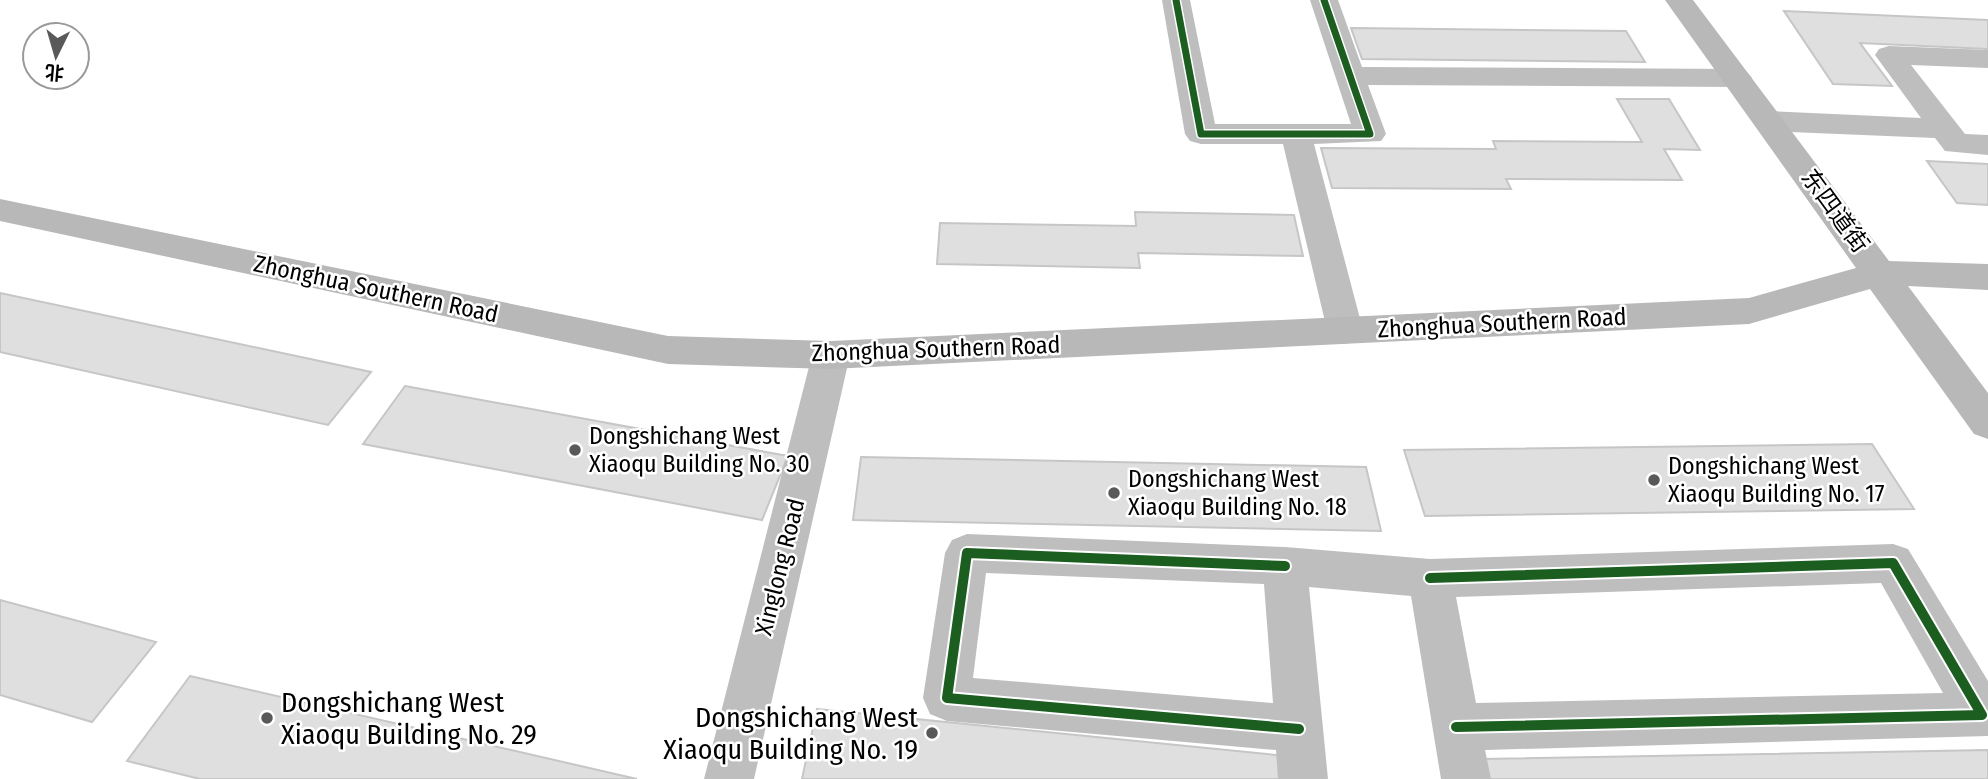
<svg xmlns="http://www.w3.org/2000/svg" width="1988" height="779" viewBox="0 0 1988 779" font-family="'Fira Sans Condensed','Noto Sans SC',sans-serif">
<style>
.building{fill:#dfdfdf;stroke:#c6c6c6;stroke-width:2}
.lines{fill:none;stroke-linecap:round;stroke-linejoin:round}
.minor{fill:#bebebe;fill-rule:evenodd}
.secondary{fill:#b8b8b8;fill-rule:evenodd}
.cycleway-far1-casing{stroke:#fff;stroke-width:10}
.cycleway-casing{stroke:#fff;stroke-width:14}
.cycleway-far1{stroke:#1b5e20;stroke-width:7}
.cycleway{stroke:#1b5e20;stroke-width:10}
.poi-dot{fill:#595959;stroke:#fff;stroke-width:2.5}
.labels{text-anchor:middle;stroke-width:5;stroke-linejoin:round;paint-order:stroke}
.street-label{font-size:24px;fill:#000;stroke:#fff}
.poi-label{font-size:24px;fill:#000;stroke:#fff;text-anchor:start}
.near-poi-label{font-size:28px;fill:#000;stroke:#fff;text-anchor:start}
</style>
<rect width="100%" height="100%" fill="#fff"/>
<path class="building" d="M1784,11L1988,20V49L1860,43L1892,86L1833,84Z
M1351,28L1626,31L1645,62L1362,59Z
M1617,99H1669L1700,150L1664,149L1682,180L1506,179L1511,189L1332,188L1321,148L1496,149L1493,141L1642,142Z
M1927,161L1988,164V205L1957,203Z
M1135,212L1294,215L1303,256L1138,253L1140,268L937,264L940,223L1136,226Z
M0,293L371,372L328,425L0,352Z
M405,386L788,456L762,520L363,444Z
M1872,444L1914,509L1425,516L1404,450Z
M861,457L1366,467L1381,531L853,520Z
M0,600L156,642L92,722L0,695Z
M190,676L637,779H200L127,761Z
M817,709L1286,756L1288,779H802Z
M1988,750V779H1488L1482,759Z"/>
<g class="lines">
<path class="minor" d="M1162,0H1190L1215,124H1351L1310,0H1338L1362,67L1737,69L1747,72L1752,78L1747,84L1737,87L1368,85L1386,134L1381,141L1314,144L1363,330L1358,340L1345,344L1332,340L1327,330L1283,144H1201L1190,141L1185,134Z
M1889,46L1988,50V68L1911,65L1965,134L1988,135V155L1945,151L1935,138L1769,131L1758,128L1754,121L1758,114L1769,111L1921,118L1875,55L1879,49Z
M831,341L844,345L850,355L754,779H704L812,355L818,345Z
M967,534L1285,547L1430,559L1893,544L1908,549L1988,681V736L1485,750L1491,779H1441L1411,596L1309,587L1328,779H1278L1276,750L947,721L930,714L923,698L945,553L952,540ZM986,573L1264,584L1273,703L973,678ZM1881,583L1943,693L1476,703L1456,597Z"/>
<path class="secondary" d="M1665,0H1693L1889,261L1988,264V290L1908,286L1988,393V439L1974,434L1870,289L1749,324L831,369L668,364L0,221V199L668,336L831,341L1749,298L1856,268Z"/>
<g class="cycleway-far1-casing">
<path id="cycleway-far1" d="M1176,0L1201,134H1370L1324,0"/>
</g>
<g class="cycleway-casing">
<path id="cycleway" d="M1285,566L967,553L947,698L1299,729
M1430,578L1893,563L1982,715L1456,727"/>
</g>
<use href="#cycleway-far1" class="cycleway-far1"/>
<use href="#cycleway" class="cycleway"/>
</g>
<g class="poi-dot">
<circle cx="575" cy="450" r="7"/>
<circle cx="1654" cy="480" r="7"/>
<circle cx="1114" cy="493" r="7"/>
<circle cx="267" cy="718" r="7"/>
<circle cx="932" cy="733" r="7"/>
</g>
<g class="labels">
<g class="street-label">
<text transform="translate(1835 211) rotate(54)" y="8">东四道街</text>
<text transform="translate(376 289) rotate(12)" y="8">Zhonghua Southern Road</text>
<text transform="translate(1502 323) rotate(-3)" y="8">Zhonghua Southern Road</text>
<text transform="translate(936 349) rotate(-2)" y="8">Zhonghua Southern Road</text>
<text transform="translate(780 567) rotate(-76)" y="8">Xinglong Road</text>
</g>
<g class="poi-label">
<text x="589" y="444">Dongshichang West<tspan x="589" dy="28">Xiaoqu Building No. 30</tspan></text>
<text x="1668" y="474">Dongshichang West<tspan x="1668" dy="28">Xiaoqu Building No. 17</tspan></text>
<text x="1128" y="487">Dongshichang West<tspan x="1128" dy="28">Xiaoqu Building No. 18</tspan></text>
</g>
<g class="near-poi-label">
<text x="281" y="712">Dongshichang West<tspan x="281" dy="32">Xiaoqu Building No. 29</tspan></text>
<text x="918" y="727" text-anchor="end">Dongshichang West<tspan x="918" dy="32">Xiaoqu Building No. 19</tspan></text>
</g>
</g>
<g transform="translate(56 56) rotate(185)"><circle r="33" fill="#ffffff" stroke="#999999" stroke-width="2"/>
<path d="M0-5L12 26L0 18L-12 26Z" fill="#595959"/>
<text y="-10" font-size="19" font-weight="bold" text-anchor="middle" fill="#000000">北</text>
</g>
</svg>
